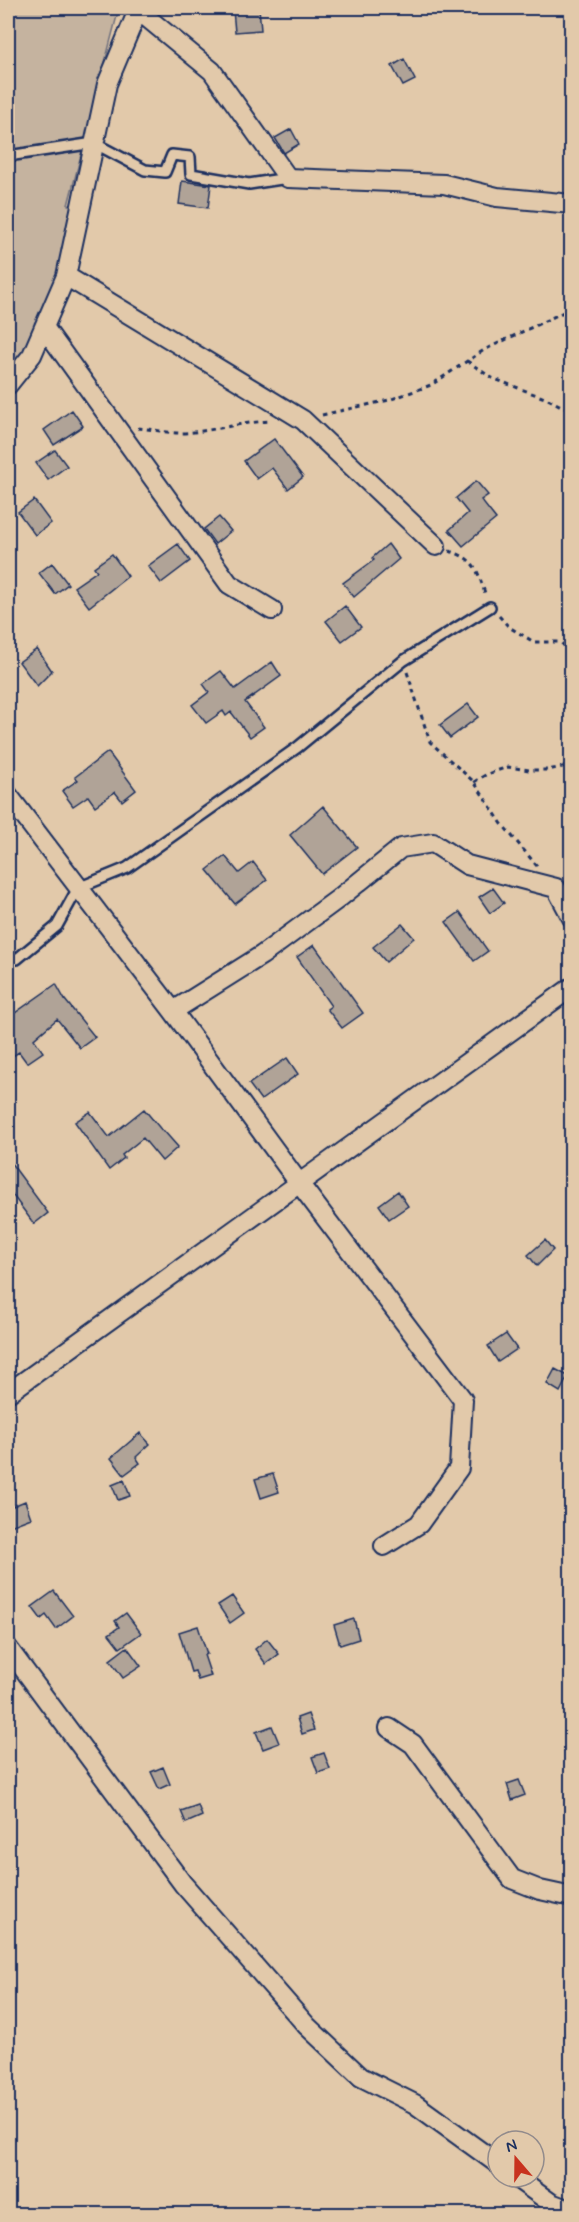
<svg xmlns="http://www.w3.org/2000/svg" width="579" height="2222" viewBox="0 0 579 2222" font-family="Mynerve,sans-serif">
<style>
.green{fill:#c5b39f;stroke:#70717e;stroke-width:1.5}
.building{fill:#b0a397;stroke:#1b2f5e;stroke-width:1.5}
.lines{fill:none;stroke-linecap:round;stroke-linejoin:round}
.service-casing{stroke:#1b2f5e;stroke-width:14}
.minor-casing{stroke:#1b2f5e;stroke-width:22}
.path{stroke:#1b2f5e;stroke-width:3;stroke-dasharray:4.5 4.5;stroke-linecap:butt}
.service{stroke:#e2c9aa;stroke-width:9}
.minor{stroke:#e2c9aa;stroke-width:18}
</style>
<rect width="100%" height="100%" fill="#e2c9aa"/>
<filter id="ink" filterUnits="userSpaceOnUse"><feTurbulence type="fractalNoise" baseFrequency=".0167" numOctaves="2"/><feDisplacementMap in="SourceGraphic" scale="12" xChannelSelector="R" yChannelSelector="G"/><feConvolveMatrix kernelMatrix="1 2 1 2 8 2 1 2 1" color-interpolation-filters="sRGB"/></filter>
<g filter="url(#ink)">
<path class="green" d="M8,8H119L68,205L80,207L66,276L8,385Z"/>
<path class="building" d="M259,8L261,30L235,32L233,10Z
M404,59L415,80L403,86L392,66Z
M291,129L299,144L284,153L275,138Z
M182,181L211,185L208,208L179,204Z
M72,410L83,426L54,445L44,430Z
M274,439L303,477L288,489L272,468L257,479L244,461Z
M55,450L67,466L48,480L36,463Z
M476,481L488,495L481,500L496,519L463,546L449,530L468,513L456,498Z
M34,500L51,523L35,535L18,512Z
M219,517L231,531L215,544L204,529Z
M178,544L190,561L161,583L148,566Z
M388,544L399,559L354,597L343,583L374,560L372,558Z
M112,554L128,576L89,607L74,587L97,571L94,567Z
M52,563L68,584L55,594L39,573Z
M345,606L361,627L342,641L326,621Z
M37,649L52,671L37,686L19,662Z
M272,662L281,676L245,702L264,727L250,737L231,712L226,716L223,711L206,723L192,705L209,692L203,684L221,671L235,689Z
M468,704L478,717L450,738L440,725Z
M108,752L136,790L122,801L115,792L95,806L88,796L73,806L62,791L78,780L75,777Z
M323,806L357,847L322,874L290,835Z
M225,856L239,873L253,862L267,880L235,904L207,870Z
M493,888L504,903L490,913L479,897Z
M460,912L488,951L474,961L446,922Z
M402,924L414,938L386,962L373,947Z
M314,945L363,1013L342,1028L327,1009L331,1006L297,957Z
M56,984L65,1000L95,1037L80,1048L57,1019L34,1039L43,1052L27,1063L19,1052L8,1059V1018Z
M287,1058L298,1074L261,1100L249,1084Z
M144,1109L163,1132L164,1131L178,1147L162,1161L143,1138L122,1155L124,1158L109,1170L75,1122L90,1112L109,1137Z
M8,1159L48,1213L34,1224L8,1189Z
M398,1191L408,1206L389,1219L379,1205Z
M545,1240L553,1250L537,1266L528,1255Z
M506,1334L517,1349L498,1362L488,1346Z
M555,1369L568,1376L560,1392L547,1384Z
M140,1433L150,1444L136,1457L140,1463L124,1475L111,1458Z
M273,1474L279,1492L261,1498L255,1479Z
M124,1480L130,1496L118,1500L112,1485Z
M25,1501L31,1518L8,1527V1508Z
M54,1591L73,1616L56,1629L46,1615L41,1619L32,1607Z
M232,1596L244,1613L230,1623L218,1605Z
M126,1613L141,1633L120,1648L109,1634L119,1627L115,1621Z
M354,1619L359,1639L340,1645L334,1625Z
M198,1626L207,1654L204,1655L211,1676L198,1680L195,1671L191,1672L179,1632Z
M267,1639L279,1654L266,1664L255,1649Z
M127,1647L141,1666L123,1678L110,1660Z
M308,1714L314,1730L302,1734L297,1718Z
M272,1726L279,1743L263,1749L256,1732Z
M324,1753L330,1769L318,1773L312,1757Z
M163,1767L170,1784L159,1789L151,1772Z
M519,1780L525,1795L512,1800L507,1784Z
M198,1805L202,1816L186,1823L181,1811Z"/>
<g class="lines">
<g class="service-casing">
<path id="service" d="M8,156L94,143L145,170L165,172L172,155L190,157L191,174L249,184L288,178
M8,958L17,959L57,926L78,888L127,868L298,747L403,661L490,607"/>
</g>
<g class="minor-casing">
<path id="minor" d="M139,11L212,71L288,178L444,184L497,197L572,204
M66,276L303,420L436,546
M44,327L229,584L272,610
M8,385L32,355L66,276L107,84L139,8
M8,795L173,1011L299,1183L463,1400L459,1468L419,1524L384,1546
M173,1011L262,955L338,899L401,848L433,843L467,865L556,888L572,918
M8,1393L572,987
M8,1648L183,1884L307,2026L361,2077L415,2104L498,2164
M389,1728L413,1744L512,1879L540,1890L572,1897
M515,2177L551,2203L572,2211"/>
</g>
<path class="path" d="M467,361L492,378L550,400L572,412
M322,415L389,400L431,385L484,350L572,308
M138,428C152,429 167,433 181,433C211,432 240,422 271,421
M449,551C477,559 477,571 486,596
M499,616L509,627L534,642H560L567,648L572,657
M567,648L572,640
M407,672L430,742L474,782L502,824L537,866
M474,782L487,774L508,767L529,770H548L572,765"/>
<use href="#service" class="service"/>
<use href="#minor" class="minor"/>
</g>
</g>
<rect width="579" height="2222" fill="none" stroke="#e2c9aa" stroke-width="30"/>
<rect x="15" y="15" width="549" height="2192" fill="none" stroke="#1b2f5e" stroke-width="2" filter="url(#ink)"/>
<g transform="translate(516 2159) rotate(340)"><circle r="28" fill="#e2c9aa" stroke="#928b8c" stroke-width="1.5"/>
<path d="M0-4.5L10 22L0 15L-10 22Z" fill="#c8321e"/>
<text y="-9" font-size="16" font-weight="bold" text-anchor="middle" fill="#1b2f5e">N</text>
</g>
</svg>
